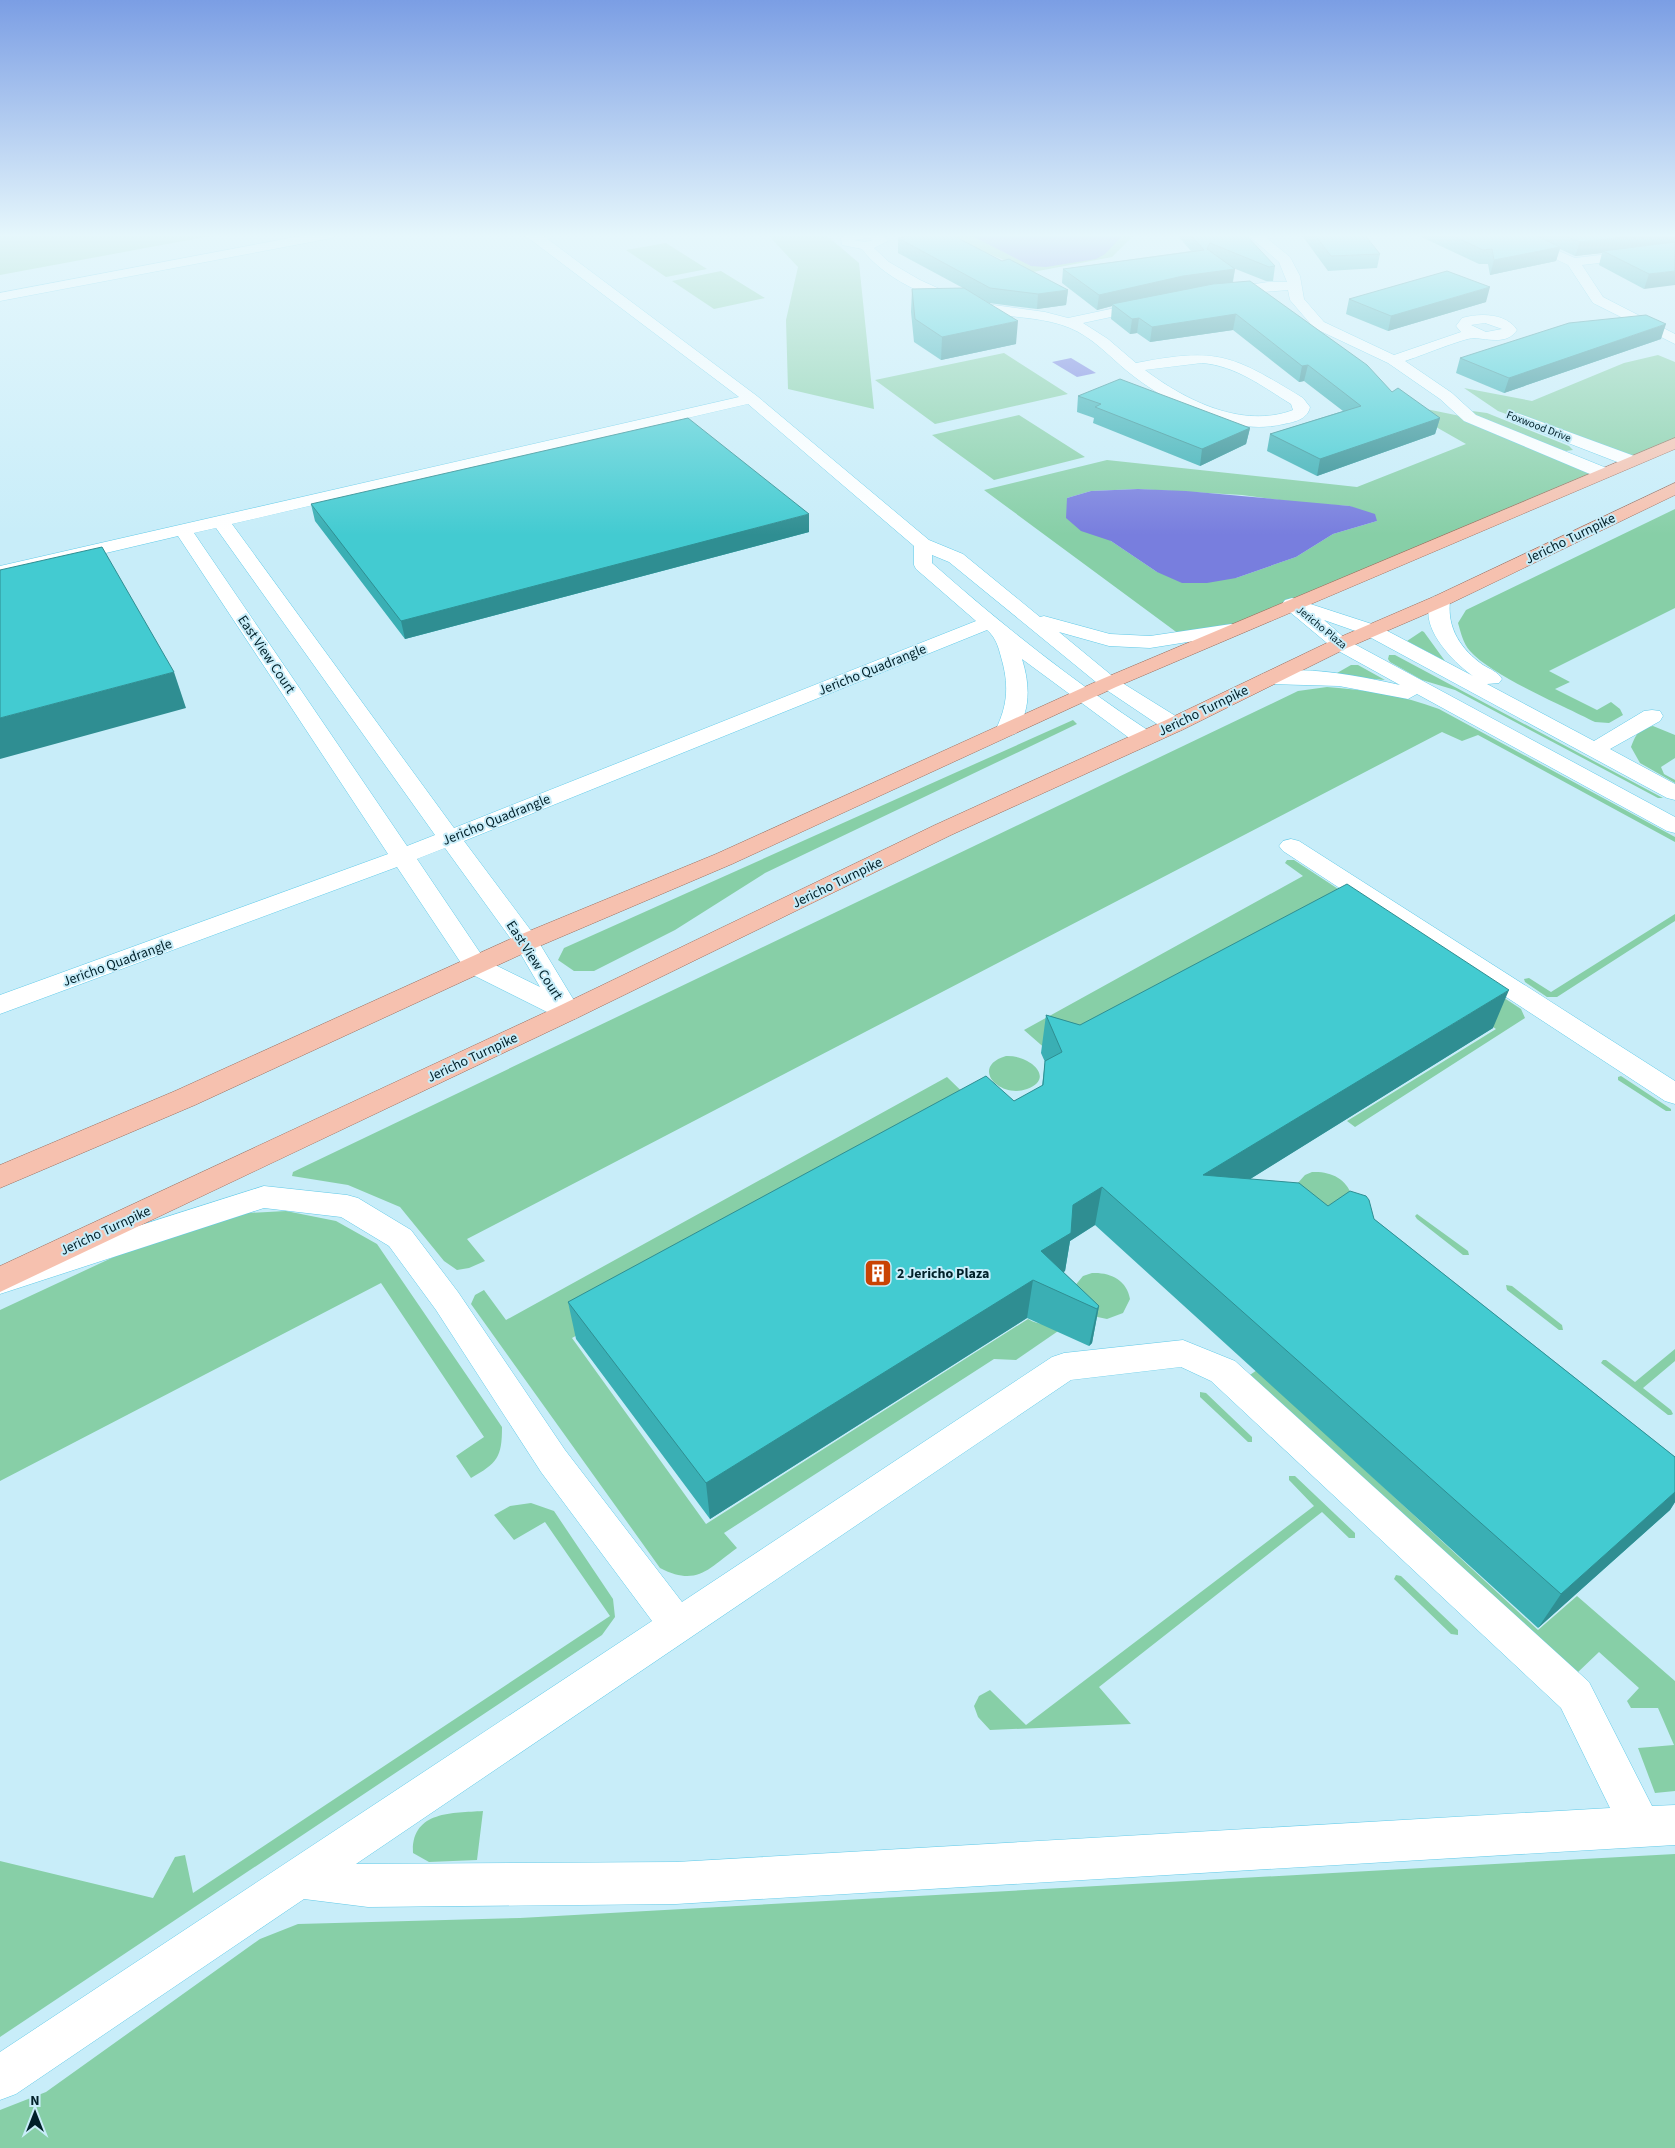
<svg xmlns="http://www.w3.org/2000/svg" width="1675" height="2148" viewBox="0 0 1675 2148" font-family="'Source Sans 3',sans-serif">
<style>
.green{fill:#87cfa7;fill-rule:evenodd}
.water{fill:#787ede}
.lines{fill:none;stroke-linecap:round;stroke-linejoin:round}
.minor-casing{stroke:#61cae8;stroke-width:1}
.major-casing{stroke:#9c6d5d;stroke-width:1}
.minor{fill:#fff;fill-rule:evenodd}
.major{fill:#f6c1af;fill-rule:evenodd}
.wall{fill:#3aafb4}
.shaded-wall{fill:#2f8e92}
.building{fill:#43cbd1;stroke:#2f8e92}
.labels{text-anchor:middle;stroke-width:4;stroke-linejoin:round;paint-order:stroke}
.far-street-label{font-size:11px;fill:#002029;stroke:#c8edf9}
.street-label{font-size:14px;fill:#002029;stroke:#c8edf9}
.poi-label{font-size:14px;font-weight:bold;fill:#002029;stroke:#c8edf9;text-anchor:start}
</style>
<rect width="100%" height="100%" fill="#c8edf9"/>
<path class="green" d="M0,234H221L0,275Z
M767,234H825L859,263L874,409L788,389L786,320L798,267Z
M941,234H1135L1112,257L1033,272Z
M666,243L707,269L666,277L626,250Z
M721,271L765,298L714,309L672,281Z
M1004,353L1068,394L935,424L875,380Z
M1658,355L1675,362V443L1631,461L1498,411L1464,388L1532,401L1624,363Z
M1392,402L1470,418L1603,473L1231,630L1183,637L984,490L1107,460L1357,487L1466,444ZM1138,489L1242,495L1302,503L1350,506L1377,521L1333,534L1296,557L1236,578L1157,572L1111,541L1067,498L1091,491Z
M1472,411L1487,413L1569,446L1573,450L1566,451L1555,448L1475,416Z
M1019,415L1085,457L994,480L932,435Z
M1675,509V608L1549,671L1570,682L1555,689L1597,710L1611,702L1620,709L1623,715L1609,723L1595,722C1564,706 1492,676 1470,651C1463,643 1461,633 1458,623L1466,610Z
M1422,631L1424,632L1445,661L1407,641Z
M1389,655H1395L1663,798H1658L1455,690L1422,680L1390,662L1388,659Z
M1351,665H1358L1385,680L1340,676L1337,673Z
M1327,687C1366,690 1402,695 1439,709L1675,837V842L1478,735L1462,741L1442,732L467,1239L485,1261L469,1268L457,1270L444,1261L400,1207L348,1185L292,1176L293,1172L1298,691Z
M1073,720L1077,724L765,873L675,930L594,971H574L558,960L564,948Z
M1653,726L1675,735V758L1661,767L1664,774L1675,780V783L1640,763L1631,747C1636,734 1639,728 1653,726Z
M1287,860H1294L1521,1009L1525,1018L1355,1127L1347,1121L1496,1029L1336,919L1056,1058L1024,1030L1303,876L1285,863Z
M1675,914V921L1557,997H1547L1525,982L1524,979L1529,978L1551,992Z
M1006,1056C1030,1055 1056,1078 1027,1089C1000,1099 969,1067 1006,1056Z
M1621,1076L1671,1109V1111H1666L1618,1080V1077Z
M947,1077L983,1112L572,1338L706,1524L1028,1319C1039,1326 1051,1324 1064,1327L1016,1360L994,1359L724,1533L737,1548C708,1569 697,1587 660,1568L471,1304L475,1295L484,1290L506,1320Z
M1312,1172C1330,1171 1346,1178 1352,1196L1332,1213L1296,1185L1305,1175Z
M286,1211L336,1221L377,1244L502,1427C502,1458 497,1463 471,1478L456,1456L484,1437L381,1283L0,1481V1310L161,1235L227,1214Z
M1417,1214L1468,1251L1469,1255H1463L1417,1219L1415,1216Z
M1092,1273C1110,1272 1127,1280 1130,1299L1123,1313L1107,1319L1088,1315L1073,1288L1083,1276Z
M1506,1285L1512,1286L1562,1325L1563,1330H1559L1507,1290Z
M1675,1349V1361L1643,1388L1671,1410L1673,1414L1671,1415H1668L1601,1363L1603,1360H1606L1635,1382Z
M1257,1370L1538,1630L1577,1596L1675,1681V1791L1655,1793L1638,1748L1674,1745L1658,1708H1631L1627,1701L1639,1688L1599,1652L1576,1674L1247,1377Z
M1200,1392L1206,1393L1252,1437V1442H1248L1200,1397Z
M1289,1476H1295L1355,1533V1538H1349L1322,1512L1099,1687L1131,1724L990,1730L978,1717L974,1706L979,1696L990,1690L1026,1725L1314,1506L1289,1480Z
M531,1503L554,1511L613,1599L615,1617L602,1635L0,2037V1861L153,1898L175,1857L185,1855L193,1893L610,1616L545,1522L514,1540L494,1515L510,1506Z
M1396,1575L1401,1576L1458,1630V1635L1451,1634L1394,1579Z
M483,1811L477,1860L429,1862L413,1853C411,1811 452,1813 483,1811Z
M1675,1854V2148H0V2110L46,2092L260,1939L298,1924L520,1918Z"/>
<path class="water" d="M968,234H1124L1105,254L1096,259L1046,267L1031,266Z
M1071,358L1096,373L1077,377L1052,362Z
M1138,489L1186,491L1350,506L1375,514L1377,521L1333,534L1296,557L1236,578L1207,583H1182L1157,572L1111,541L1081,531L1066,518L1067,498L1091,491Z"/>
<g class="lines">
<g class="minor-casing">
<path id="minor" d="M311,234H338L332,238L0,301V293Z
M521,234H541L757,396L929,540L963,554L1040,617L1044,616L1110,634L1150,636L1231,624L1238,626L1241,630L1238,634L1150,648L1109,646L1059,632L1116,679L1182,720L1185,725L1182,730L1174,731L1166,730L1102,687L949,562L932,555V563C1002,625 1074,682 1152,733L1155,738L1152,743L1144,744L1136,743L1022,659C1030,685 1031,710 1015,734L1007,735L999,734L996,729C1008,704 1009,684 1001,657C998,646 996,638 987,630L464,841L535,936L581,1012L577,1018L568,1021L559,1018L467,972L397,867L0,1014V995L388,854L178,536L0,578V566L739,397L531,240ZM748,404L914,546V565L916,569L976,621L454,828L232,524ZM216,528L435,835L407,846L194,533ZM445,848L516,946L540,987L485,960L417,859Z
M845,234H882L888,241L874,248L889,262L920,280L953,295L986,304L1045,312L1068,318L1148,301L1153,302L1155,305L1153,308L1083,323L1108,339L1136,363C1219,347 1232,355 1303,398L1310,407C1308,419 1295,422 1284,424C1230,437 1168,404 1127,371C1109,356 1092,337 1070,328C1046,318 1020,318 995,314C952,308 888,285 862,249L842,245L841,238ZM870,238L873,240L865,242L854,240ZM1202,363C1237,366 1263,387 1291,404L1293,410C1243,429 1186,401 1145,370Z
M1247,234H1262L1290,257L1300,276L1304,299L1324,322L1394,355L1461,332L1456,326L1462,318C1480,313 1506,313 1517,330C1507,345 1489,339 1474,338C1464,338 1418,357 1405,361L1452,393L1476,415L1609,469L1612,473L1609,477H1597L1464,421L1440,399L1388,363L1314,328L1290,300L1288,290L1217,296L1215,293L1217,290L1222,289L1268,282H1287L1279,262ZM1485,323L1502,329L1486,332L1471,325Z
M1503,234H1520L1575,258L1675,246V254L1582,265L1603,297L1675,334V344L1593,303L1568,265Z
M1517,413L1637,457L1639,461L1637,465H1625L1511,421L1509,418Z
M1440,595L1447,597L1450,601C1447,629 1461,649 1483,665C1490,669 1498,672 1502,679L1499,683L1487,684L1594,741L1644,711L1652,710L1660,711L1663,716L1660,721L1610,749L1675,784V800L1667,798L1364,634L1324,620L1347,640L1675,817V833L1667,831L1417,694L1408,699L1339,686L1269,684L1262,682L1259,678L1262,674C1302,664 1360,676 1400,685L1333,648L1285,608L1282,604L1285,600L1292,598L1378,626L1473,676C1453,662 1415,624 1433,597Z
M1291,839L1299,841L1675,1081V1104L1665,1101L1283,851L1279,846L1283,841Z
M264,1186L347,1195L358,1198L411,1230L458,1292L565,1450L682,1602L1052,1357L1064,1353L1183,1340L1235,1361L1589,1682L1652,1806L1675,1805V1845L676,1904L368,1907L304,1899L16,2094L0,2100V2052L652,1621L541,1472L436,1310L389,1246L341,1217L264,1208L0,1294V1270ZM1181,1367L1211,1381L1561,1708L1610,1808L676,1862L356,1864L1071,1380Z"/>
</g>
<g class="major-casing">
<path id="major" d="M1675,438V449L1116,687L732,864L535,948L195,1105L0,1188V1165L175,1091L517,936L716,854L1102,679Z
M1675,483V495L1447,605L1347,648L1182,730L951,835L577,1018L0,1292V1266L559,1006L935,825L1166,720L1333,640L1433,597Z"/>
</g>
<use href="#minor" class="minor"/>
<use href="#major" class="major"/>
</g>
<path class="wall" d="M1176,234H1247L1246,236L1275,266L1273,281H1266L1233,268L1235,269L1233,282L1392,392L1440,418L1435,434L1317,476L1267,451L1270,434L1343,411L1304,381L1299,382L1233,330L1150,342L1137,333L1130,334L1111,319L1112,306L1097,310L1062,283L1063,269L1191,251Z
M1301,234H1364L1380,254L1377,268L1328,271Z
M1415,234H1675L1644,289L1599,265L1602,253L1575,256L1560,249L1556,261L1490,275L1488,264H1479Z
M898,238L1002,261L1068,290L1066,305L1037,309L989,303L970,292L1016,344L941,360L914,342L911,312L912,289L963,288L898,253Z
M1349,299L1486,302L1388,331L1346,314Z
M1661,339L1504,393L1456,373L1460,358Z
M1078,396L1250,428L1246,444L1200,466L1093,423L1094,418L1077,412Z
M311,504L809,532L405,639L315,521Z
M1046,1015L1080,1025L1493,1028L1250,1179L1328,1206L1374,1219L1675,1457V1502L1670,1510L1538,1628L1095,1225L1070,1241L1065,1271L1063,1272L1099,1306L1092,1343L1089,1346L1027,1318L710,1519L576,1339L568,1302L1014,1101L1042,1086L1045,1062L1041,1053Z"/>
<path class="shaded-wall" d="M1648,234H1675V245L1603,251L1602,253L1575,256L1580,242Z
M1560,247L1556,261L1490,275L1494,260Z
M1235,269L1232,284L1112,304V306L1097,310L1099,295L1183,276Z
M1675,271V285L1644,289L1649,274Z
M1490,287L1486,302L1388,331L1391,316Z
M1068,290L1066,305L1037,309L1038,294Z
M1236,314L1233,330L1150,342L1152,327Z
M1139,318L1137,333L1130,334L1132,319Z
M1018,321L1016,344L941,360L942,337Z
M1666,324L1661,339L1504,393L1509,378Z
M1308,365L1304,381L1299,382L1302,366Z
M1440,418L1435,434L1317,476L1320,459Z
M1250,428L1246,444L1200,466L1202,449Z
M809,514V532L405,639L401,621Z
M174,672L186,708L0,759V718Z
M1509,990L1493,1028L1194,1214L1203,1175Z
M1102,1187L1095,1225L1070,1241L1065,1271L1043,1285L1041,1251L1073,1205Z
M1033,1280L1027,1318L710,1519L706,1483Z
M1099,1306L1092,1343L1089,1346L1097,1309Z
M1675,1492V1502L1670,1510L1538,1628L1561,1594Z"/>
<path class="building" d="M920,234H950L1002,261L1009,259L1068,290L1038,294L990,288L898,238Z
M1190,234H1245L1275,266L1269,267L1210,243L1207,249L1235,269L1183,276L1099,295L1063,269L1204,250Z
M1314,234H1364L1380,254L1331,256Z
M1449,234H1533L1560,247L1494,260L1492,249L1483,250Z
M1562,234H1648L1580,242Z
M1675,242V271L1649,274L1603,251Z
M1447,271L1490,287L1391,316L1349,299Z
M1250,281L1367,365L1392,392L1398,388L1440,418L1320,459L1270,434L1361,406L1308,365L1302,366L1236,314L1152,327L1139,318L1132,319L1112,304L1213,284Z
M964,288L1018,321L942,337L915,319L912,289Z
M1646,315L1666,324L1509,378L1460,358L1569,323Z
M1120,379L1250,428L1202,449L1095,407L1101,404L1078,396Z
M688,418L809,514L401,621L311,504Z
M102,547L174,672L0,718V570Z
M1347,884L1509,990L1203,1175L1299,1183L1328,1206L1350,1191L1366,1196L1369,1200L1374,1219L1675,1457V1492L1561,1594L1102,1187L1073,1205L1071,1233L1041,1251L1099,1306L1097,1309L1033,1280L706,1483L568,1302L986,1076L1014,1101L1043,1085L1045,1061L1062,1052L1046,1015L1080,1025Z"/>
<linearGradient id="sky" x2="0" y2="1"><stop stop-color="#7b9ee4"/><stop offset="0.44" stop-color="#e6f7fc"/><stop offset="1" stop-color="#e6f7fc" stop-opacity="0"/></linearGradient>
<rect width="1675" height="535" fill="url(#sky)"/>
<defs>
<g id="building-square" transform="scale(1.4375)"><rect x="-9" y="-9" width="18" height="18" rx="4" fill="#c94303" stroke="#c8edf9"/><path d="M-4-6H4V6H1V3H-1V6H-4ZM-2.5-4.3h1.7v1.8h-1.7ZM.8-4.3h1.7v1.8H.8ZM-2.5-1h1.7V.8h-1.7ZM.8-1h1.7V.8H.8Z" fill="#fff"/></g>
</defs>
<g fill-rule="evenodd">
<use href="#building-square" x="878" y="1273"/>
</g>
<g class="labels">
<g class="far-street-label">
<text transform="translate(1539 426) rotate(21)" y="4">Foxwood Drive</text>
<text transform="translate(1322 627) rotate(39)" y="4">Jericho Plaza</text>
</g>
<g class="street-label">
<text transform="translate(1570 538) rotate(-26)" y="5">Jericho Turnpike</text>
<text transform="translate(267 654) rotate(56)" y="5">East View Court</text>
<text transform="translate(872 669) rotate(-22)" y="5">Jericho Quadrangle</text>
<text transform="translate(1203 710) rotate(-26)" y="5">Jericho Turnpike</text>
<text transform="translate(496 819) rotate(-22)" y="5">Jericho Quadrangle</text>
<text transform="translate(837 882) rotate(-26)" y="5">Jericho Turnpike</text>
<text transform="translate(535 960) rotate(57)" y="5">East View Court</text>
<text transform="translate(117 962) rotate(-20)" y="5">Jericho Quadrangle</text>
<text transform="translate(472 1057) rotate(-25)" y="5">Jericho Turnpike</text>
<text transform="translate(105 1230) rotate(-25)" y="5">Jericho Turnpike</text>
</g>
<g class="poi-label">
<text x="897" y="1278">2 Jericho Plaza</text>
</g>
</g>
<g transform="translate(35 2113)" stroke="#c8edf9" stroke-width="4" paint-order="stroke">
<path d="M0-4L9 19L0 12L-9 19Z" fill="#002029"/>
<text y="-8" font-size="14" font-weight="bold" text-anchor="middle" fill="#002029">N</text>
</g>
</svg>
